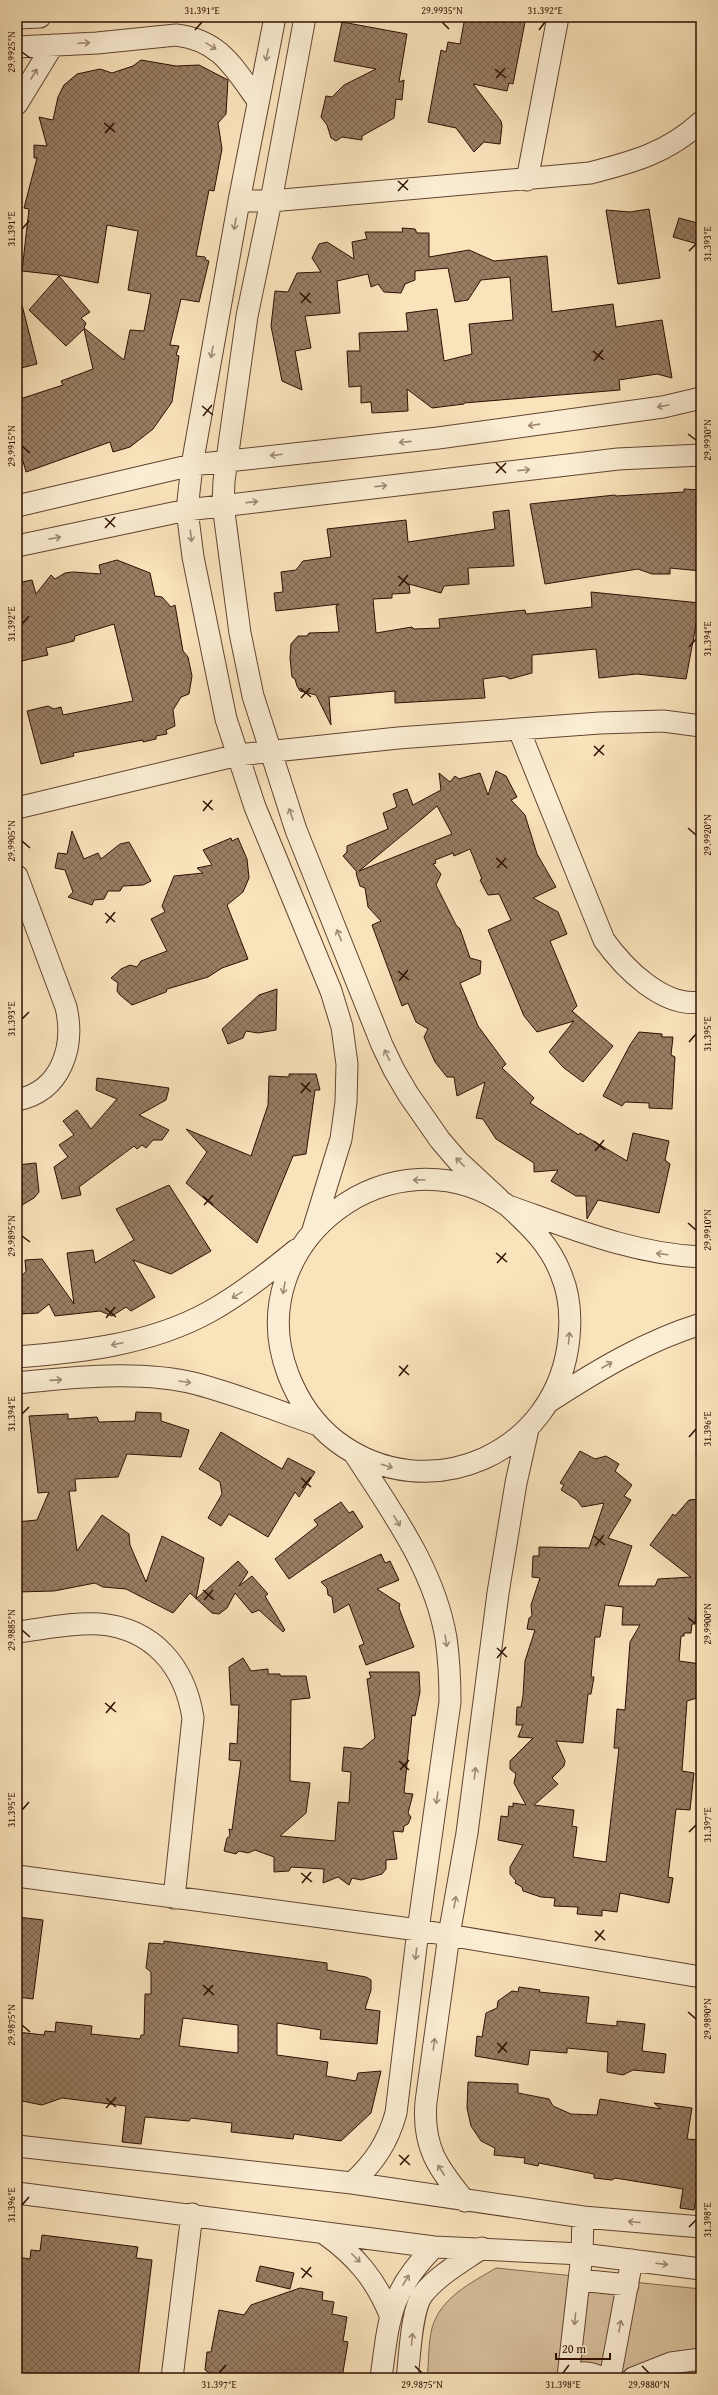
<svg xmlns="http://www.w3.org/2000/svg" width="718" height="2395" viewBox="0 0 718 2395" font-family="'Gentium Book Plus',serif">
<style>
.green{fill:#d7bf9c;stroke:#836750}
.building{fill:url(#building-cross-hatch);stroke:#2f0f03;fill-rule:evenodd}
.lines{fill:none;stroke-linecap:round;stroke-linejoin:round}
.minor-casing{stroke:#624431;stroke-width:23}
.minor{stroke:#fbedd3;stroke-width:21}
.oneway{stroke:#9f8975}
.ticks{fill:none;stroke:#2f0f03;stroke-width:1.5}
.neatline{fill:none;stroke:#2f0f03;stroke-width:1.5}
.ticks-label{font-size:10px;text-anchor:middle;fill:#2f0f03}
</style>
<defs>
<pattern id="building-cross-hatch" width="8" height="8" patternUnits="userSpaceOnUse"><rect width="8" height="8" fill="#987d63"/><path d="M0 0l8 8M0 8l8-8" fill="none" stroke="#7c654f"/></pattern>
</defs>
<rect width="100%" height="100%" fill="#f9e3bb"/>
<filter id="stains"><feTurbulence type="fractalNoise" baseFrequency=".005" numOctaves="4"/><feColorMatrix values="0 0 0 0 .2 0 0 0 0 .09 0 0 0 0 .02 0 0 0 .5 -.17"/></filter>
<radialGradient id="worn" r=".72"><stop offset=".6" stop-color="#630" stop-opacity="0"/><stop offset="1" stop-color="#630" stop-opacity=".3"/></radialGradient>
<path class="green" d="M496,2268L701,2289V2378H427C429,2362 428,2344 432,2328C441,2297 471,2283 496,2268Z"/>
<path class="building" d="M465,17H526L513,84L509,83L507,91L473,84L501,121L502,126L500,144L484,142L474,152L456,128L428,122L441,50L446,52L448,42L460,44Z
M342,22L407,34L399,82L404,80L402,100L396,99L394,118L362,136V140L342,137L336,141L331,138L327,125L321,117L326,96L332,97L344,85L376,69L334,61Z
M141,60L176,66L199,65L228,80L226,114L218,123L222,149L214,191L209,190L196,256L205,257L206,260L209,261L199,302L181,299L170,345L179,346L176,355L179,356L172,402L153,429L130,447L113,452L110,442L26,472L17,440V400L63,385L61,381L93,369L84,329L66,346L29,310L59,276L90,312L81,318L86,323L84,328L124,360L130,330L144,331L151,294L128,290L138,231L107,225L98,283L58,275L22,271L29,209L24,208L37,158H34V145L47,146L39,117L53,120L58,97L64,85L77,74L100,69L112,73L133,66Z
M649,209L660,278L618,284L606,210L630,212Z
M679,218L701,224V245L673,237Z
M402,228L415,229L417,233H429V257L469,250L494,261L547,256L552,312L613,304L616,327L662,320L672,378L657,374L619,380L620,390L464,403V404L432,408L407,389L408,411L372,413L371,402L361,403V386L349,387L347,351H360L359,333L408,331L406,313L437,309L444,361L472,354L469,324L513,320L510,277L481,280L468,300L455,302L448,268L415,271V280L405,284L401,293L384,292L378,284L371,287L368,274L337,281L340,313L305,316L311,348L295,351L302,390L282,381L271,326L275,291L288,292L297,273L321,272L312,258L319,244L327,242L354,259L352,242L367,239L365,232H403Z
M22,305L37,364L17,369V306Z
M684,489L701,490V571L670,568V574H652L638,569L545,584L530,504L615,495L616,496L684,492Z
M509,510L514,566L468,568L469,584L444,586L441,593L409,584L410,593L392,594V598L373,599L376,633L412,627L414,629L440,628L439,619L525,610L526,614L592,607L591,592L700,603L686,679L637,674L599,678L596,649L532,655V673L510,679L504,676L483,679L485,698L395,703V691L329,697L331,725L316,695L300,691L297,686L295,679L292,677L290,658L291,644L298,636H307L309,633L339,632L336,606L339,604L276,611L274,593L283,592L281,572L296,570L303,561L331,557L327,529L406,520L408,542L495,529L493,512Z
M117,560L150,573L155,596L162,597L171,607L175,605L183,651L188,657L192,676L189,694L181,697L173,710L175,726L166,730L167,734L156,736V739L143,742V740L73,753L74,756L41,764L27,711L48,706L54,709L61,707L63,715L133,701L114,624L75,636L74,641L46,648L48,655L17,662V583L32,580L36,594L51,575L55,579L65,573L73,572L101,574L99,565Z
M496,771L506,776L517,797L511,800L525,815L537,854L556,887L533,898L558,912L567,934L550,941L577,1006L572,1011L613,1046L583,1082L564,1068L549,1052L574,1021L537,1032L524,1016L488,930L511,920L499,894L488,895L480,880L482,879L470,849L454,856L453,853L435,860L436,863L433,864L441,874L436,885L456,925L460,929L470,958L481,961L480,974L460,983L478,1026L506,1064L502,1068L534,1098L530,1103L579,1135L580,1133L627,1161L633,1133L669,1141L665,1160L670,1164L659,1213L598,1200L587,1219L586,1196H576L551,1181L558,1170L534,1172V1163L496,1139L483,1119L476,1118L485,1082L457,1096L454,1077H447L435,1062L424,1037L428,1029L416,1022L408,1003L402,1006L372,925L381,921L368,907L365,888L360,886L356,873L357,872L343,856L347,852V846L388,829L383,813L397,807L393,794L407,789L413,805L441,790L439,773L450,782L455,776L459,779L480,773L488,795ZM437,806L452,834L359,871L423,818Z
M72,831L84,859L98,853L101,859L120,844L129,842L151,881L143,885L123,886L120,891H108L104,899L94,900L92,905L68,897L73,892L65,870L55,868L58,853L67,854Z
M231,838L232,841L238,838L247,859L249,878L243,892L227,905L248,959L222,968L208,977L167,989L166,992L132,1005L120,995L117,991L118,983L111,978L121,969L130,965L137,967L141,961L167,951L151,919L165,912L162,906L174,876L203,873L197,868L212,865L203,850Z
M277,989L276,1030L258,1033L246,1031L243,1038L228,1044L222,1029L259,995Z
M639,1032L662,1034V1037H673L671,1055L675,1057L672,1109L649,1108V1103L625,1102L622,1106L603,1096L630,1045Z
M289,1074H316L320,1090H315L306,1154L293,1156L257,1243L186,1183L207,1152L186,1129L251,1156L268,1105L269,1076L289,1077Z
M97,1078L169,1088L166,1100L139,1115L169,1130L162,1140H153L146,1148L142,1145L137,1149L134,1146L79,1187L81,1195L62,1199L54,1167L68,1157L59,1145L74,1135L63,1121L77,1110L91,1129L117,1099L96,1090Z
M36,1163L39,1192L34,1198L17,1208V1165Z
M169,1185L211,1251L171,1274L133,1260L155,1297L131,1311L126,1307L112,1316L100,1311L55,1316L49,1304L38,1313L19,1314L17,1279L26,1272L25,1260L42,1259L74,1304L67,1253L93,1250L95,1263L134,1240L116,1209Z
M136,1412L161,1413V1421L189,1430L181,1457L127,1454L118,1477L75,1479L76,1491H69L77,1551L102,1515L129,1534L130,1545L146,1582L162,1536L204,1558L196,1599L238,1561L248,1572L239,1586L252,1576L268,1594L265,1596L285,1630L283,1632L259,1610L252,1613L235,1593L227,1608L219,1614L212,1613L190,1593L173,1613L126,1589L103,1587L95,1583L54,1591L17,1592V1522L37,1520L49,1492L38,1493L29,1416L68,1414V1419L97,1417L99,1422L135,1421Z
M221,1432L282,1469L288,1458L315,1472L299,1497L295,1492L268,1537L229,1514L221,1526L208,1518L222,1494L220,1482L199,1469Z
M580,1451L595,1459L606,1456L619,1464L615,1471L632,1485L624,1496L631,1500L608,1538L632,1546L618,1586H655L658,1579L691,1577L650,1545L673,1514L675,1516L689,1500L701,1499V1581L698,1578L695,1624H692L691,1633H684V1636H681L679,1661L701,1664V1692L697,1698L687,1701L682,1771L694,1773L690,1810L676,1809L668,1877L673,1878L669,1903L620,1893L617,1912L602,1910V1916L577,1914L578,1907L554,1906L555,1898L541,1897L523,1891L522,1887L515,1883L516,1881L510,1874V1867L523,1845L498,1840L501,1816L508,1817L509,1806L513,1807V1803L526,1805L514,1783L516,1774L510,1769V1761L533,1738L518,1737L523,1725H516L517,1707H521L523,1696L525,1661L535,1630L527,1629L529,1618L532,1616L531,1605L540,1578L532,1577L533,1556H539V1547L589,1548L604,1503L582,1507L577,1500L561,1490L564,1485L560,1483ZM605,1605L623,1607L622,1625H640L630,1642L625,1710L617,1709L614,1748H619L606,1862L573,1857L577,1827L572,1826L574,1810L534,1805L558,1784L552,1778L564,1766L565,1761L556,1741L583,1743L588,1694H591L594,1677H591L595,1637H600Z
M341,1502L349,1513L353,1511L363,1527L289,1579L275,1559L318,1525L314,1520Z
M381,1554L385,1563L390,1561L399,1580L377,1589L400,1604L399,1608L414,1647L366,1665L359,1646L364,1644L349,1604L334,1613L332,1597L328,1595L327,1588L321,1582Z
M243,1658L251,1671L268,1669V1674H280V1676H306L310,1698L291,1700L290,1781L310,1783L306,1813L280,1836L335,1841L338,1802L349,1803L351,1772L342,1771L344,1747L362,1749L375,1738L367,1679L371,1678L369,1672H419L420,1692L415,1716L412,1715L404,1793L413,1794L408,1813L411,1817L408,1824L404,1826L403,1832L393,1831L397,1859L386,1860V1869L382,1874L361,1880L352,1878L349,1885L338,1877L323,1883L324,1869L291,1867L289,1871L274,1872V1857L255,1850L248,1853L239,1851L236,1854L224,1851L227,1838L230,1836L229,1829L232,1830L241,1761L229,1760L230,1743L237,1744L239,1705H231L229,1667Z
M17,1917L43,1920L33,1999L17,1997Z
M164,1941L327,1963V1970L366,1977L371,1980V1990L365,2009L380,2011L377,2044L320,2039L321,2030L277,2023V2055L328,2062L326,2076L356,2081L358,2073L381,2071L371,2113L341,2141L294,2134L293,2139L231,2132L232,2123L191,2118L189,2121L145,2117L141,2144L122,2142L126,2106L62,2098L42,2105L17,2100V2032L44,2035L45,2031L55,2032L56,2022L92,2026L91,2034L140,2039L141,2035H144L145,1994H151V1972L146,1968L149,1943L164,1944ZM183,2018L238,2025V2053L179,2046Z
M519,1987L540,1990L539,1992L589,1997L586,2023L617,2026V2021L645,2024L642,2051L666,2054L664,2073L633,2070L623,2075L607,2072L608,2052L567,2048V2053L530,2050L528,2065L475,2056L477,2036L482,2037L486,2013L497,2008L498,2001L512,1991L518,1992Z
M468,2082L518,2084V2093L549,2099L553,2106L571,2114L597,2115L600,2099L661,2109L654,2103L692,2108L687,2139L701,2140V2182L699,2181L694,2210L680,2208L683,2189L615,2178L612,2180L594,2178V2174L539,2163L538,2166L524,2163L525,2158L494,2155L495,2148L481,2141L471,2126L467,2108Z
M42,2235L138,2247L136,2258L152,2260L138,2378H21L17,2356V2257L30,2259L31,2250L40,2251Z
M260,2266L294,2273L290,2289L256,2281Z
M300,2288L323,2292L322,2300L334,2302L332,2314L347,2317L343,2341L348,2342L342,2378H218L205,2370L207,2352H211L219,2310L244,2315L251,2305Z"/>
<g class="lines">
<g class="minor-casing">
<path id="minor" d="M275,17L239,201L192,465L187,510L193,557L226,719L255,807L331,991L342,1027L347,1064L346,1102L341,1139L313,1230
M305,17L271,201L247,316L224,481L223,505L240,633L253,696L296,830L382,1045L394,1070L408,1094L440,1140L458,1161L499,1199
M17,18L40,17
M17,47L97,43L176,35C220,40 234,68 258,101
M17,104L53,45
M527,180L558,17
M239,201H271L590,173C633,162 667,153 701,122
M17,506L192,465L438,438L663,407L701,398
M17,546L187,510L618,459L701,455
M519,730L604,940C624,968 663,1008 701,1002
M17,808L238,755L398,738L600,723L663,721L701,726
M17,876L66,1007C75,1046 62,1091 17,1100
M508,1206C530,1226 550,1245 561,1274C569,1293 571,1317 569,1337C559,1453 428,1511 336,1441C314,1424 298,1400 288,1374C238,1242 394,1125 508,1206C571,1228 633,1254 701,1257
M17,1357C82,1352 151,1344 209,1312C240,1295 268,1273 296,1250
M17,1383C73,1377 142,1370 197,1384C238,1395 278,1411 318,1425
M550,1401C598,1370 646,1341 701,1324
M17,1632C43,1629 73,1622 100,1624C154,1629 185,1667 193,1718L174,1898
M17,1876L418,1930L701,1977
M17,2146L352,2183L583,2217L701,2227
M352,2183C374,2163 388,2142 396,2113L418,1930L450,1702C450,1681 449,1659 446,1638C434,1568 391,1511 354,1453
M17,2193L434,2247L582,2254L701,2269
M465,2201C438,2168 422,2147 426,2102L449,1935L467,1833L498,1593L516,1483L528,1429
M325,2234C356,2256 376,2280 390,2315
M579,2280L628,2285
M568,2377L582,2254L583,2217
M172,2378L192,2214
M381,2378C389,2319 389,2292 434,2247
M407,2378C410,2357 411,2309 423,2294C438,2275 462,2262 482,2248
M567,2378C578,2371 590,2371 601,2378
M610,2378L632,2260
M633,2378L671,2363L701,2359"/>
</g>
<use href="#minor" class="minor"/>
</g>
<defs><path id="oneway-shaft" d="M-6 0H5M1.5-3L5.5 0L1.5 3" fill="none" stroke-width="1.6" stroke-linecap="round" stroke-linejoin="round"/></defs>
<g class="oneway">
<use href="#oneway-shaft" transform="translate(84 43) rotate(-3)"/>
<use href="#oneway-shaft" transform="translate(211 46) rotate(32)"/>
<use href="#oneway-shaft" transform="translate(267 55) rotate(102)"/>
<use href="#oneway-shaft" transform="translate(34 74) rotate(-59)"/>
<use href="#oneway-shaft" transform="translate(235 224) rotate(100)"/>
<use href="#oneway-shaft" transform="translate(212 352) rotate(100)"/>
<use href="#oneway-shaft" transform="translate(663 406) rotate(170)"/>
<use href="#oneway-shaft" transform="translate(534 425) rotate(172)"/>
<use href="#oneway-shaft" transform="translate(405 442) rotate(174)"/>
<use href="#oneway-shaft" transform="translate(276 455) rotate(173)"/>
<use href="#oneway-shaft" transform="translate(524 470) rotate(-6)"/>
<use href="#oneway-shaft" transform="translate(381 486) rotate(-6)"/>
<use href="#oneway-shaft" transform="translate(252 502) rotate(-6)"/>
<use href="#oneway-shaft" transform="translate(191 536) rotate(83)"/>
<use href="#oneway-shaft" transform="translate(55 538) rotate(-11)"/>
<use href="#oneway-shaft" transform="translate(291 814) rotate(-109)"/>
<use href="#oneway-shaft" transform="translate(339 935) rotate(-112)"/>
<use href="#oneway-shaft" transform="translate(387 1055) rotate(-116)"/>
<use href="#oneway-shaft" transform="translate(460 1162) rotate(-134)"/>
<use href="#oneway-shaft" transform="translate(419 1180) rotate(178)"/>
<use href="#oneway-shaft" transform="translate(662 1254) rotate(-173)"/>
<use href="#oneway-shaft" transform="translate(284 1288) rotate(100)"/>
<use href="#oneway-shaft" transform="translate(237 1295) rotate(148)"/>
<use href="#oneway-shaft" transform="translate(569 1338) rotate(-85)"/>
<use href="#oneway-shaft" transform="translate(117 1344) rotate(168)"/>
<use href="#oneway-shaft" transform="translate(607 1365) rotate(-30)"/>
<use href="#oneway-shaft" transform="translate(56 1380) rotate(-4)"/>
<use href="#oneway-shaft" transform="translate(185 1382) rotate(9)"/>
<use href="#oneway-shaft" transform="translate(387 1466) rotate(17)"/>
<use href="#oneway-shaft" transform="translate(397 1521) rotate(58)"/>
<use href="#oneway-shaft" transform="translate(446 1641) rotate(81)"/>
<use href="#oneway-shaft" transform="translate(475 1773) rotate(-83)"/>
<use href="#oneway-shaft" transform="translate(437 1798) rotate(98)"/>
<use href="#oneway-shaft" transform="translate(455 1902) rotate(-80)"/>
<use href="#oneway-shaft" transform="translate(416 1954) rotate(97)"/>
<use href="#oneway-shaft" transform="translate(434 2044) rotate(-82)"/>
<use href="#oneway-shaft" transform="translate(441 2170) rotate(-123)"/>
<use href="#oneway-shaft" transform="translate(634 2222) rotate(-175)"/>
<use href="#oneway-shaft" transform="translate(356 2258) rotate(45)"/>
<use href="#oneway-shaft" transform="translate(662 2264) rotate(7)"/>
<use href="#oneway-shaft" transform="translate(406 2280) rotate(-58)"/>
<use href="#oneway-shaft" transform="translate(575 2319) rotate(96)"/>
<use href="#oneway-shaft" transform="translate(620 2326) rotate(-79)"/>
<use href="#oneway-shaft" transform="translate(412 2339) rotate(-85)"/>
</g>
<path class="ticks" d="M442,22L449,29M195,30L202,22M539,30L545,22M22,52L30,58M495,69L506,78M496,78L505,68M104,123L115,132M105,133L114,123M398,181L408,190M398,191L408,180M22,229L29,221M689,251L696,244M300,293L311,303M301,303L310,293M593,351L604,360M594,361L603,350M202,406L213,415M203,416L212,405M688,434L696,440M22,446L30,453M496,463L506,473M496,473L506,463M105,518L115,527M105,528L115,517M398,576L409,585M399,586L408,575M22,624L29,616M689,647L696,639M300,688L311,697M301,698L310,688M594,746L604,755M594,756L604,745M203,801L213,810M203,811L212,800M688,828L696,835M22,841L30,848M496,858L507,868M497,868L506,858M105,913L115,922M106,923L115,912M398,971L409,980M399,981L408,970M22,1019L29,1012M689,1042L696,1034M301,1083L311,1092M301,1093L310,1082M594,1141L605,1150M595,1151L604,1140M203,1196L213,1205M204,1205L213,1195M688,1223L696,1230M22,1236L30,1242M496,1253L507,1262M497,1263L506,1253M105,1308L116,1317M106,1318L115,1307M399,1366L409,1375M399,1376L408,1365M22,1414L29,1407M689,1437L696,1429M301,1478L311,1487M302,1488L311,1477M594,1536L605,1545M595,1546L604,1535M203,1590L214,1600M204,1600L213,1590M688,1618L696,1624M22,1630L30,1637M497,1648L507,1657M497,1658L506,1647M105,1703L116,1712M106,1713L115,1702M399,1761L409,1770M400,1770L409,1760M22,1810L29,1802M689,1832L696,1825M301,1873L312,1882M302,1883L311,1872M595,1931L605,1940M595,1941L604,1930M203,1985L214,1995M204,1995L213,1985M688,2012L696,2019M22,2025L30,2032M497,2043L507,2052M498,2053L507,2042M106,2098L116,2107M106,2108L116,2097M399,2155L410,2165M400,2165L409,2155M22,2205L29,2197M689,2227L696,2220M301,2268L312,2277M302,2278L311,2267M415,2366L422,2373M642,2366L649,2373M219,2373L226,2365M563,2373L569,2365"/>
<rect width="718" height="2395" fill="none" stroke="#f9e3bb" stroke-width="44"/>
<path d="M556 2353v6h54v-6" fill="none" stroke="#2f0f03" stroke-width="2"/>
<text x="562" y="2353" font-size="12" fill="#2f0f03" stroke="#fbedd3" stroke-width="3" paint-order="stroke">20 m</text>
<rect x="22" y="22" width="674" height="2351" class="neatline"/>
<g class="ticks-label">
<text x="202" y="14">31.391°E</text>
<text x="442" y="14">29.9935°N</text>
<text x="545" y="14">31.392°E</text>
<text transform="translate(11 52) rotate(-90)" y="4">29.9925°N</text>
<text transform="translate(11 229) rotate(-90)" y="4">31.391°E</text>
<text transform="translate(707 244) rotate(-90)" y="4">31.393°E</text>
<text transform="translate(707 440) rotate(-90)" y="4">29.9930°N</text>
<text transform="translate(11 446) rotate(-90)" y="4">29.9915°N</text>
<text transform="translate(11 624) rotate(-90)" y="4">31.392°E</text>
<text transform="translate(707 639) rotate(-90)" y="4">31.394°E</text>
<text transform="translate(707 835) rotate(-90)" y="4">29.9920°N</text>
<text transform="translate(11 841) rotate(-90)" y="4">29.9905°N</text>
<text transform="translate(11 1019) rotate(-90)" y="4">31.393°E</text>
<text transform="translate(707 1034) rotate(-90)" y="4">31.395°E</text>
<text transform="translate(707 1230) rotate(-90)" y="4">29.9910°N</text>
<text transform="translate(11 1236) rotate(-90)" y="4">29.9895°N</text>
<text transform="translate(11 1414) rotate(-90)" y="4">31.394°E</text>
<text transform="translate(707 1429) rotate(-90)" y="4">31.396°E</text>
<text transform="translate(707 1624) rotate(-90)" y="4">29.9900°N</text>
<text transform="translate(11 1630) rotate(-90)" y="4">29.9885°N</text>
<text transform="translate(11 1810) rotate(-90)" y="4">31.395°E</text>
<text transform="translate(707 1825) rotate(-90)" y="4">31.397°E</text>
<text transform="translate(707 2019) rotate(-90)" y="4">29.9890°N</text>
<text transform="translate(11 2025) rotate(-90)" y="4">29.9875°N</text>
<text transform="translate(11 2205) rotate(-90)" y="4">31.396°E</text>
<text transform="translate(707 2220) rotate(-90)" y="4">31.398°E</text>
<text x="219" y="2388">31.397°E</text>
<text x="422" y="2388">29.9875°N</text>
<text x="563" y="2388">31.398°E</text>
<text x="649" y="2388">29.9880°N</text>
</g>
<rect width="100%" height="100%" filter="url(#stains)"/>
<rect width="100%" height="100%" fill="url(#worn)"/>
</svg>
